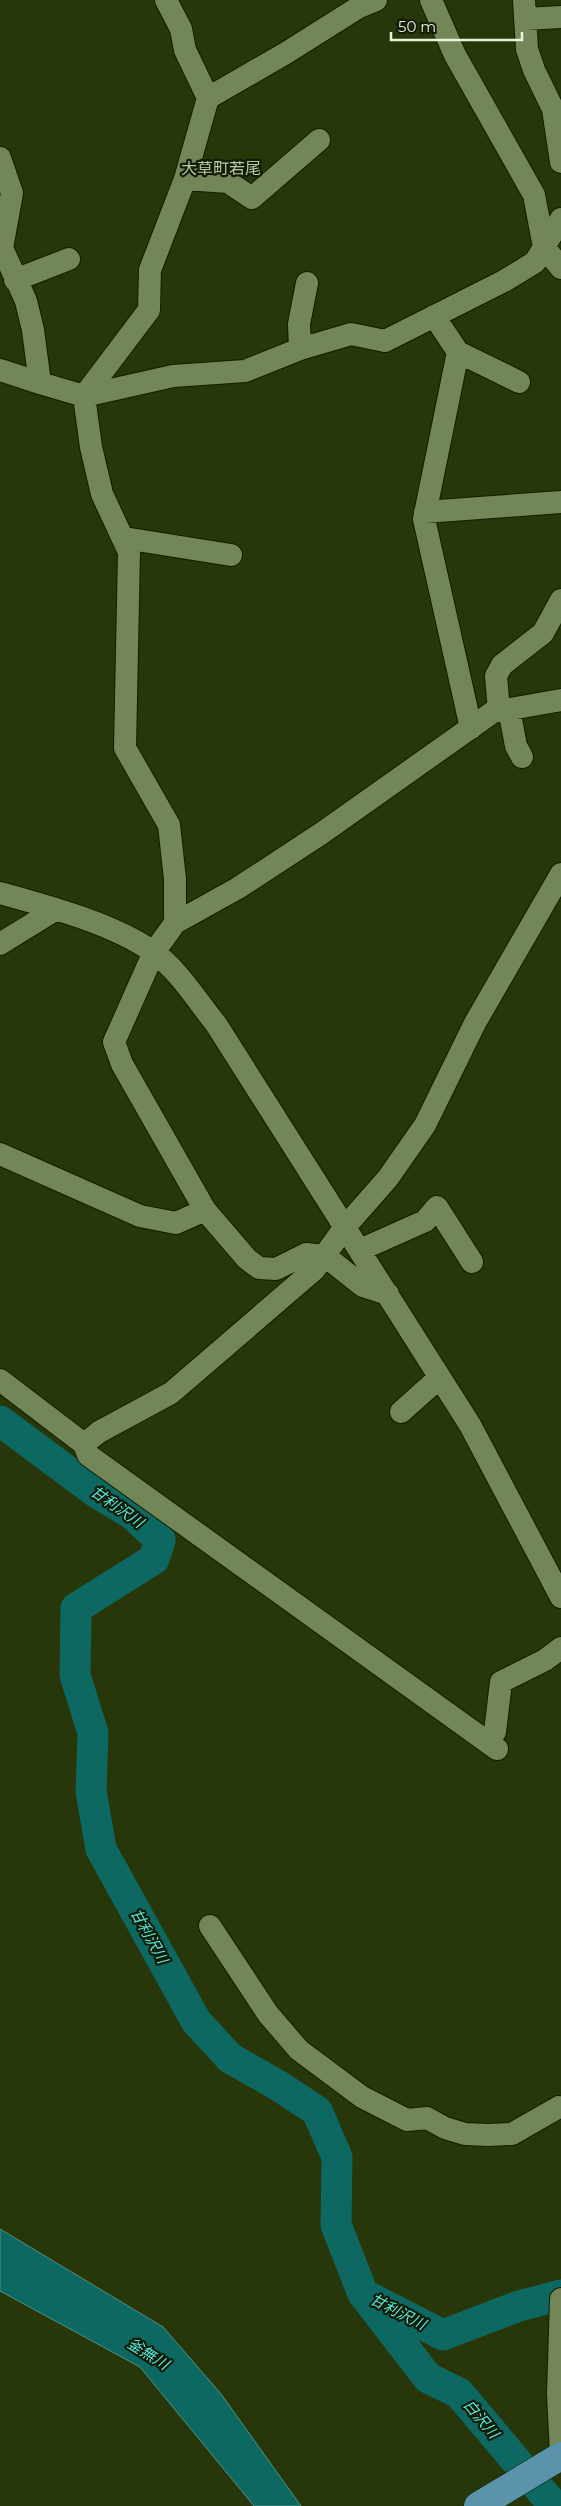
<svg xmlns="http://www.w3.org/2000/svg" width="561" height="2506" viewBox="0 0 561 2506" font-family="Montserrat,'Noto Sans JP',sans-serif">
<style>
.water{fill:#0d6861;stroke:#4f9286}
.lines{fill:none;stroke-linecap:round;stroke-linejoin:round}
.river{stroke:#0d6861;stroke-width:31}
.minor-casing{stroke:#121d00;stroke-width:24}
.major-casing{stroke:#121d00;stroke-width:29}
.minor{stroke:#738658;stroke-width:22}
.major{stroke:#5a93aa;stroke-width:28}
.labels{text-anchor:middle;stroke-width:4.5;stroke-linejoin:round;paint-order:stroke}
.water-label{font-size:15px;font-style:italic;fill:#54ecde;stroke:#141b09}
.quarter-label{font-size:16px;fill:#b6cb9a;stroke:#141b09}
</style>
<rect width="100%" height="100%" fill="#273709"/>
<path class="water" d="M0,2229L163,2327L221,2394L301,2506H254L140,2367L0,2291Z"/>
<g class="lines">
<path class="river" d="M0,1421L97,1493L132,1514L160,1540L154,1559L76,1608L75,1675L93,1733L91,1791L101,1849L196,2021L230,2058L279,2086L317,2111L337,2157L336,2225L363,2294L443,2335L519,2306L561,2295
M368,2300L428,2378L459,2393L554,2506"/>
<g class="minor-casing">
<path id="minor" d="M166,0L181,29L185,50L208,98L185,179L150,270L149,310L84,396L91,447L102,494L129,552L125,748L169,825L175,879V923
M431,0L455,55L534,195L544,247L561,268
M524,0L527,49L534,70L553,109L561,162
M525,19L561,17
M208,98L286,53L359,7L376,0
M0,158L12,193L2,248L26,301L33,330L40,383L84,396L173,376L245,371L300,349L351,334L385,341L504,281L535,262L561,219
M185,179L228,182L252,198L319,140
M15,280L69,259
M434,316L458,352L424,519L471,728
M300,349L299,324L307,283
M458,352L519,382
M0,370L40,383
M425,512L561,502
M124,538L231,555
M509,709L516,746L522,757
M499,711L496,676L502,665L543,633L561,600
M0,893C47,906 114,924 153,952C177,968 198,1002 216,1024L470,1425L561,1597
M0,944L55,910
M0,1154L140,1216L176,1223L205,1210
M360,1250L425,1221L437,1207L472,1262
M388,1294L363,1286L325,1256L306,1254L276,1269L259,1268L247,1259L205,1210L122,1064L114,1042L154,952L175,923L238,888L322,833L493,712L561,700
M0,1380L84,1444L88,1455L497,1749
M401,1412L440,1377
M84,1444L99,1432L171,1393L314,1270L345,1227L388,1178L425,1125L475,1023L561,874
M486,1741L495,1732L501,1682L545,1660L561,1648
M210,1926L268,2014L299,2050L362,2097L407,2120L427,2118L445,2128L465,2134L488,2135L512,2134L559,2107
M561,2299L558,2394L561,2454"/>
</g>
<g class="major-casing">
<path id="major" d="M478,2506L561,2456"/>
</g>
<use href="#minor" class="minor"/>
<use href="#major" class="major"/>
</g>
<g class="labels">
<g class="water-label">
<text transform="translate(117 1507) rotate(35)" y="5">甘利沢川</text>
<text transform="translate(149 1936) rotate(61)" y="5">甘利沢川</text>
<text transform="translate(398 2312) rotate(27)" y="5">甘利沢川</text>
<text transform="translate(148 2354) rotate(32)" y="5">釜無川</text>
<text transform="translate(481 2419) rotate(50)" y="5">白沢川</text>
</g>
<g class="quarter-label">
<text x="221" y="174">大草町若尾</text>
</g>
</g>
<path d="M391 32v8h131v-8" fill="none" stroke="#e9f4db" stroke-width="2.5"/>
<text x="398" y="32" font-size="15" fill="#e9f4db" stroke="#141b09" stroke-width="4" paint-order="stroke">50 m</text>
</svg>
